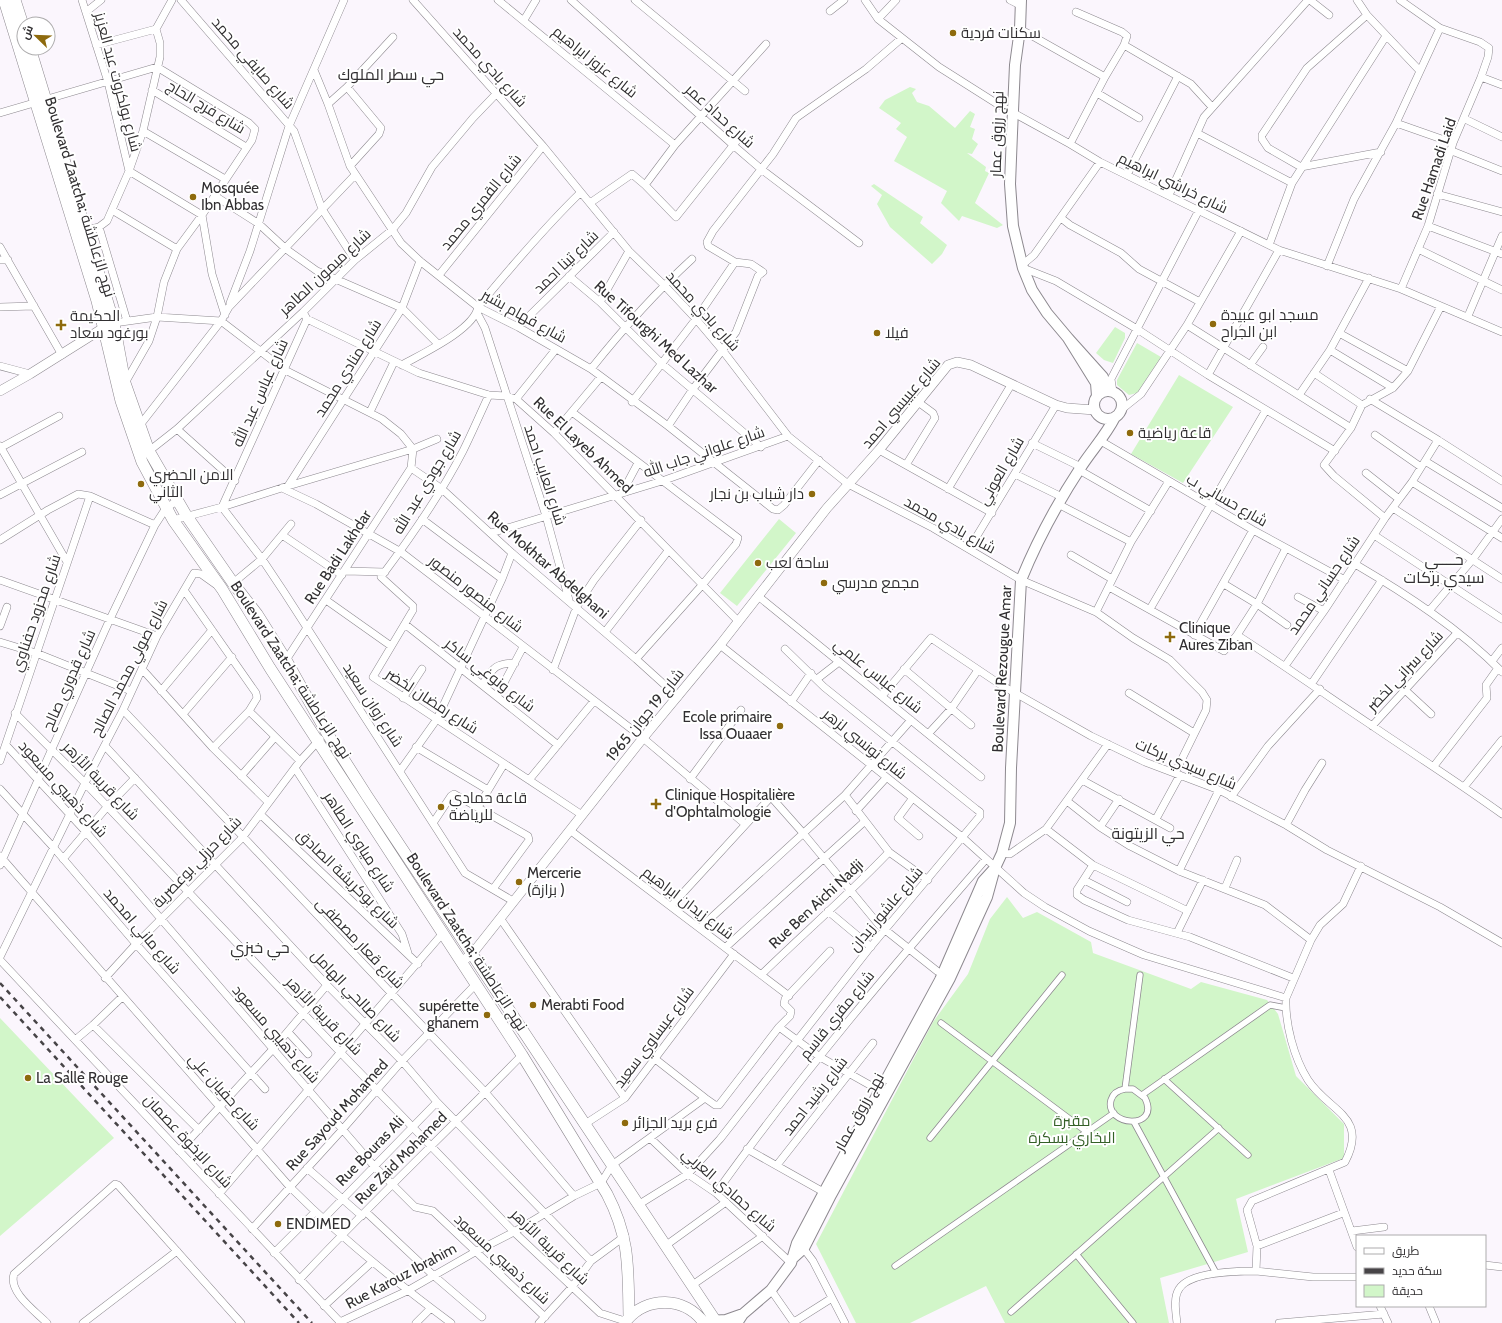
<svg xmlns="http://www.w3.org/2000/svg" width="1502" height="1323" viewBox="0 0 1502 1323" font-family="Cabin,Cairo,sans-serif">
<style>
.green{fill:#d2f6c9}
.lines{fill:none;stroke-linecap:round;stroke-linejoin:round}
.pedestrian-casing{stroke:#8d898f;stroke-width:7}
.minor-casing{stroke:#8d898f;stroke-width:8}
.tertiary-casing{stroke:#8d898f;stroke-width:10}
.secondary-casing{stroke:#8d898f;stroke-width:12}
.primary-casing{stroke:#8d898f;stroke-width:12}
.pedestrian{stroke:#fff;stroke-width:5.5}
.minor{stroke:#fff;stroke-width:7}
.tertiary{stroke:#fff;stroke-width:9}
.secondary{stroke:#fff;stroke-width:10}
.primary{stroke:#fff;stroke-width:11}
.rail{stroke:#474447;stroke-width:2.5;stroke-dasharray:5 5;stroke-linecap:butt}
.poi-dot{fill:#8e6a0d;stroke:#fff;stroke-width:1.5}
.labels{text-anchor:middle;stroke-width:4;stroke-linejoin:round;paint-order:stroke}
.poi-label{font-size:15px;fill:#312f31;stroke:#fff;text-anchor:start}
.street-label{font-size:15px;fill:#312f31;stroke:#fff}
.park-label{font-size:15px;fill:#346027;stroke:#fff}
.neighbourhood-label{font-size:16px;fill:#312f31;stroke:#fff}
</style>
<rect width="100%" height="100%" fill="#fbf6fd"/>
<path class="green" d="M910,87L916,89L912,93L917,102L929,106L955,128L970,111L975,114L970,127L975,129L972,139L978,144L972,154L967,153L986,167L985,171L989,173L975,203L1003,225L997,228L962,216L959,221L941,203L947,191L894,161L907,137L896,129L901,123L879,108L885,100Z
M874,184L923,217L920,223L947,245L942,254L932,264L890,227L877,204L882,195L871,186Z
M1115,327L1125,333V338L1113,363L1104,360L1096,353Z
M1137,343L1161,357L1137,393L1129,395L1117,385V380Z
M1179,375L1233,407L1183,483L1131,454Z
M779,519L796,533L737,606L720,593Z
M1007,897L1023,918L1037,912L1091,942L1093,953L1191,989L1201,982L1267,1000L1278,1014L1296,1076L1344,1124V1158L1236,1199L1248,1252L1160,1278L1169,1323H1005L986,1286L910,1323H856L816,1244L933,1022L968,974L990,919Z
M0,1018L114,1138L0,1236Z"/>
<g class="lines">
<g class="pedestrian-casing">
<path id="pedestrian" d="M941,1023L1087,1132
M1164,1079L1248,1155
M1125,1089L1140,975
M1125,1089H1133L1145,1098C1161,1131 1104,1126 1111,1100C1113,1093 1119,1090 1125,1089Z
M1142,1095L1270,1005L1286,1008
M1134,1122L1216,1273
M930,1138L1062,975
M1076,1254L1133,1323
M895,1266L1114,1113
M1011,1312L1219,1128"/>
</g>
<g class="minor-casing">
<path id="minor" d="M82,0L108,82L129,171L202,215L212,274L225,315
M181,0L294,131L322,209L355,260
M413,0L543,146L629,251L664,285L696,319L723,351L788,436L848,484L933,528L1021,580L1096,612L1133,638L1170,660L1202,692L1207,700L1206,710L1175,773
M498,0L675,145
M571,0L733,145L761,169L859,243
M635,0L745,91
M865,0L878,19L939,67L999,105L1070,144L1100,162L1279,250L1401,289L1502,332
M1010,0L1020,5
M1310,0L1329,15
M1357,0L1367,15L1419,70
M1400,0L1440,28L1396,123L1453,143
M830,11L844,0
M86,12L101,0
M1076,12L1122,32L1127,36L1124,45L1105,77
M1367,15L1307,68L1262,135V139L1268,148L1301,167L1381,152
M878,19L896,0
M524,20L536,0
M1440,28L1480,42L1489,48L1488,57L1481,77
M156,29L172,0
M1020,29L1105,77L1070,144
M96,45L156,29
M1124,45L1191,84L1212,107
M314,70L328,104L350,166L401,243L420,261L478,307L518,327L591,369L668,426L773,509L778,510L784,505L819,460
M347,87L381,128L379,134L350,166
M152,90L246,147
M1097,93L1139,118
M328,104L347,87L393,37
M0,113L157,67L249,123L255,129L252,140L202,215L177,249L164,282L157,317L149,341L125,383
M1465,119L1502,137
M143,131L225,179
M1197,133L1292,183
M1452,151L1502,171
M1127,175L1178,76
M645,185L675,145L766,44
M1437,194L1502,212
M1169,195L1204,117L1308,0
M215,196L259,224L286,249L317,271L402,308L438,344
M590,203L632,174L645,185L676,217L739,138
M112,210L177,249
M1061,218L1070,225L1121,253L1139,269L1200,302
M1428,226L1502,254
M99,227L127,321
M87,230L99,227L107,221L129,171L143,131L160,57V43L156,29
M1269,245L1292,183L1386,36
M0,247L62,355
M1418,249L1502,290
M0,260H8
M1022,265L1034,255L1100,162
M1327,266L1354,199L1396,123
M1023,268L1056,281L1137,329L1208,375L1335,451
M439,275L543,146
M569,276L600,302L661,363L761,447
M1401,289L1428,226L1453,143L1481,77L1502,85
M600,302L629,251
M230,303L250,251L289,126L344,0
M0,307L34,306
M303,312L307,319L222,507L262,559L284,592L465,873L513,901
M477,313L485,328L546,516L569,600
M1468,316L1502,236
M307,319L419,373L489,395L506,396L516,399L554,433L738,621
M114,323L157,317L221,321L285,370L382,419L401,434L413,449L411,468L286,660
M1187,325L1351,428
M518,327L614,232
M1339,333L1408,371
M1330,350L1393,388
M402,365C421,354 474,330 478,307C511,267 543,229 580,193
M1250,365L1263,347
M0,366L30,374
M591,369C622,330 655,293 692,259
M1314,373L1362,405
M1208,375L1279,250
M1113,392L1111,379L1199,210
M489,395C480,414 472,433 463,451C440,496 411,537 381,577L413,606V610L373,677L582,815
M1299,395L1330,350L1369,278
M516,399L556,349
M1370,399L1438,440L1502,481
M632,402L696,319L735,262
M1121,410L1141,394L1187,325L1241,231
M370,412L394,362
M572,412L738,538L736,544L703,584L636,659
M140,425L221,321L229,307L355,175
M668,426L693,389L736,332L758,276L763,272L751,264L735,262L708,246L707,242L713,231L773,154L796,118L866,69L902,38
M177,429L235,481
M554,433L600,378
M1375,435L1421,467
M1099,440L1253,530L1345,580
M1032,443L1081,467
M0,446L67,562
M0,448L59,416
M879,450L992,513
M149,451L177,429L303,312L355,260L392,230L406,213L432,167L473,118L497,93
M1425,461L1502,508
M906,465L935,418L933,413L918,402
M411,468L442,489L512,553L636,659L678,697
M1079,470L1151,511
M1366,473L1399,499
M1015,474L1062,497
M1412,482L1502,538
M288,486L402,308L420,261
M282,488L316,504L401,552L643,738L745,824
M948,489L1011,385
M622,493L638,463
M0,495L82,452
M1058,504L1131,542
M1393,508L1502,579
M1385,518L1334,476L1324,465L1351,428L1362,405L1393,388L1408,371L1441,306
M422,519L502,579
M173,520L222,507L288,486L413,449L437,439
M491,533L662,481L788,436
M282,535L342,575
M1374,535L1502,619
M0,540L48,510L78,494L90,496L155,525
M969,549L1056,405
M1071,555L1112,579
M1355,564C1406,594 1460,629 1502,672
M345,571L385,572
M0,580L157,636
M233,583L262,559L291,524
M1224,584L1257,604L1287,625
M1109,587L1224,651L1237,635L1257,604L1286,548
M184,590L256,693L257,698L249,711L213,748
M758,596L981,777
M1298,597L1324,611
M326,600L391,646
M1150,609L1266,410
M1429,611L1473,559L1502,519
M1096,612L1131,542L1169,481
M406,625L558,745
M0,626L7,607
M605,632L668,551
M1194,635L1253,530
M1237,635C1282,664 1326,695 1371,725C1415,755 1459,783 1502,814
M0,642L36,653L131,691
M720,645L962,837L1024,893L1045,907L1089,931L1144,955L1286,998
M1492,661L1502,648
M1285,666L1324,611L1385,518L1412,482L1438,440
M142,669L213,748L268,802
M904,669L971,725
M553,670L577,606L594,580L641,520
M817,679L839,662
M1312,683L1382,580
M482,685C493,669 494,663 515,663
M1404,689L1431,714
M161,691L212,630
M1129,693L1194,733
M497,696L523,647
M882,696L931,638L1001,685L1091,736L1145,762L1219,790L1286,825L1327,850L1440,907L1502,943
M403,698L422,669
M791,702L811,673
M123,710L485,1092L574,1196
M249,711L300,761
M15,713L85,783L340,1052L514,1232L600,1313L625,1321
M183,714L232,657
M1372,726L1457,633
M929,733L951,709L978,670
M6,745L86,832L374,1166L415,1207L433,1211L545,1317
M105,746L327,985L402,1061L437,1102L591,1261
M416,747L488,790
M0,761L90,496
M1434,766L1487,698L1486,685L1498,668
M295,768L402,934L408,953
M400,771L437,719L502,579L512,553
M241,776L275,737
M690,779L741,710
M529,780L594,701
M1082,780L1170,828
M1464,787L1502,740
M0,789L54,848L136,944L265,1089
M845,795L889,852L928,880
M1231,797L1268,746L1320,689
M912,799L898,818L919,836
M1067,801L1100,827L1130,846L1179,871L1265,905L1311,940
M478,807L504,764
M856,811L886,778
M260,814L418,964
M1156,819L1180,775
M433,823L451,796L454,794L528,836L529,840L493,889
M1286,825L1305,790L1322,763
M1100,827L1119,799
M1046,829L1093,865L1188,911
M571,831L789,996
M1002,853L1010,854L1046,829L1108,744
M0,856L290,1187C341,1238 393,1280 451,1323
M63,859L107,807L135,778
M0,865L110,619L155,525L166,508L177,501
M1093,865L1077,890V895L1084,900L1128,920L1190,937L1293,978
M1179,871L1219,790
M1084,880L1127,902
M1225,888L1237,860
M671,906L769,799L772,798L803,833L879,925L937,971L946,976
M828,911L871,947
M500,918L625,1098
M700,928L845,795L911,720
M1177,933L1203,880
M726,947L864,822
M0,957L85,783L123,710L157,636L194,573L201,574L215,584
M0,960L341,1323
M761,975C803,934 848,895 889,852
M105,978L136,944L242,838L300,761L320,739
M93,1025L199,1130
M779,1027L820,1057L884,1093
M288,1032L308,1054
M75,1040L93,1025L122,997
M654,1058L705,1098
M585,1124L625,1098L734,954
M650,1138L688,1174L716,1193L791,1263
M747,1149L827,1194
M179,1151L273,1049L327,985
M777,1165L873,1043
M307,1168L362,1216
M1329,1170L1357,1247
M716,1193C799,1077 892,967 986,859
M219,1194L443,933
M638,1205L688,1174L720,1139L868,950L980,816V812L976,809L824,687L785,649
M366,1212L433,1275L482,1317
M323,1219L437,1102
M252,1229L342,1130L402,1061L476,984
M1352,1231L1384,1227
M801,1245L813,1261L845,1323
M665,1246L726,1202
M1257,1246L1343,1213
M274,1253L315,1212
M1485,1265L1502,1267
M1256,1271L1313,1277H1357
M299,1280C371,1203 448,1131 522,1055
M691,1286L763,1236
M771,1290L794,1323
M324,1306L372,1262
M1380,1306L1388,1323
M1429,1306L1436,1323
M340,1322L407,1291L475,1252L514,1232L574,1196L601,1183L612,1165L705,1098L715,1105H719L779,1027L790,1016L791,1011L784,1004L785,999L830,951
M794,1322L832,1298
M47,1323C35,1311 8,1292 14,1274L115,1184L118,1185L241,1323
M83,1323L177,1251
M416,1323L431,1308
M539,1323L572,1287L591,1261L625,1236
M1177,1323C1176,1313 1173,1298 1179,1289C1189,1272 1237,1271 1256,1271L1257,1246L1247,1210L1252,1201L1345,1162C1369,1116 1329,1112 1308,1080C1294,1058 1285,1024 1286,998L1311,940L1320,925L1343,904L1361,866
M1279,1323L1384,1314"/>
</g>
<g class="tertiary-casing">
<path id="tertiary" d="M0,391L30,374L108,325
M461,962L472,954L643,738L720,645L827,508L879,450L948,365L957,362L971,365L1056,405L1067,408L1095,410"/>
</g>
<g class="secondary-casing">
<path id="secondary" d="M1021,0L1020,29L1015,65L1012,133L1010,184L1013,226L1023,268L1032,290L1047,313L1068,338
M1094 405a14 14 0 1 1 28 0a14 14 0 1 1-28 0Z
M1097,396L1096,383L1068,338L1103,377L1105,391
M887,1078L940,980L983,881L993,870
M793,1258L804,1248L831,1195L950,978L987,897L995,868L1002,853L1010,823L1011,768L1021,580C1037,541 1058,502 1081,467C1092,450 1106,435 1115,417
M708,1321L726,1320L743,1314
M737,1323L743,1314L771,1290L791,1263L797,1243L824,1192L879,1092"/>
</g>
<g class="primary-casing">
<path id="primary" d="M4,0L97,301L121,401L142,462L173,520L222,589L270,668L522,1055L607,1194C630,1238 628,1268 629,1317
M15,0L24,28
M30,48L114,323L125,383L149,451L186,515L233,583L257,614L286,660L327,733L367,796L717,1323
M626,1321C646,1296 685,1296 704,1323"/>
</g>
<use href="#pedestrian" class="pedestrian"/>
<use href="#minor" class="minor"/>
<use href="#tertiary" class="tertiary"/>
<use href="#secondary" class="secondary"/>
<use href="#primary" class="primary"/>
<path class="rail" d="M0,983L312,1323
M0,997L299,1323"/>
</g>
<g class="poi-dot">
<circle cx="953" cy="33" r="4"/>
<circle cx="193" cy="197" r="4"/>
<circle cx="1213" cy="324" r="4"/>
<path d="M59 319h4v4h4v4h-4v4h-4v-4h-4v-4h4z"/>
<circle cx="877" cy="333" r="4"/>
<circle cx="1130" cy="433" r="4"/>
<circle cx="141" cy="484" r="4"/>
<circle cx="812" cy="494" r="4"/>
<circle cx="758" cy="563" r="4"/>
<circle cx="824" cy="583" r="4"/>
<path d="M1168 631h4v4h4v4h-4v4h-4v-4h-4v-4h4z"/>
<circle cx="780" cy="726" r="4"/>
<path d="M654 798h4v4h4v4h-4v4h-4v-4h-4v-4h4z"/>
<circle cx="441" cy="807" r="4"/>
<circle cx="519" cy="882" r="4"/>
<circle cx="533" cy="1005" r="4"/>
<circle cx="487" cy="1015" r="4"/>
<circle cx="28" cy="1078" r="4"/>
<circle cx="625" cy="1123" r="4"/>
<circle cx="278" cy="1224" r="4"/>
</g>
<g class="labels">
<g class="poi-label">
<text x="961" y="38">سكنات فردية</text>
<text x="201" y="193">Mosquée<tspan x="201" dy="17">Ibn Abbas</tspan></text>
<text x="1221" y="320">مسجد ابو عبيدة<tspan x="1221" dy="17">ابن الجراح</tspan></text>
<text x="70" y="321">الحكيمة<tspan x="70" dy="17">بورغود سعاد</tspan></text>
<text x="885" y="338">فيلا</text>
<text x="1138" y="438">قاعة رياضية</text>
<text x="149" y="480">الامن الحضري<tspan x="149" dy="17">الثاني</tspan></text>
<text x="804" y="499" text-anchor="end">دار شباب بن نجار</text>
<text x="766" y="568">ساحة لعب</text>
<text x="832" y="588">مجمع مدرسي</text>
<text x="1179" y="633">Clinique<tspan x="1179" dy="17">Aures Ziban</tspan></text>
<text x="772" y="722" text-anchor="end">Ecole primaire<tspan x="772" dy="17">Issa Ouaaer</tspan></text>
<text x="665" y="800">Clinique Hospitalière<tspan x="665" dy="17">d'Ophtalmologie</tspan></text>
<text x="449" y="803">قاعة حمادي<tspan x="449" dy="17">للرياضة</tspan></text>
<text x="527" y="878">Mercerie<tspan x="527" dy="17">(بزازة )</tspan></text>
<text x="541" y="1010">Merabti Food</text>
<text x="479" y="1011" text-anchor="end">supérette<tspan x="479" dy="17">ghanem</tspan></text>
<text x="36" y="1083">La Salle Rouge</text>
<text x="633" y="1128">فرع بريد الجزائر</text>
<text x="286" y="1229">ENDIMED</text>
</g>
<g class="street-label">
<text transform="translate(595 62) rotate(39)" y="5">شارع عزوز ابراهيم</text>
<text transform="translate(253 63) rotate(49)" y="5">شارع صايفي محمد</text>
<text transform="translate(490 67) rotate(48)" y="5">شارع بادي محمد</text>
<text transform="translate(118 82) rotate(75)" y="5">شارع بولكروت عبد العزيز</text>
<text transform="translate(206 107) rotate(31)" y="5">شارع فرج الحاج</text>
<text transform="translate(720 116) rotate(42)" y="5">شارع حداد عمر</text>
<text transform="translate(997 134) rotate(-88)" y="5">نهج رزوق عمار</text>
<text transform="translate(1434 169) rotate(-71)" y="5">Rue Hamadi Laid</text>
<text transform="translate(1173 183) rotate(26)" y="5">شارع خراشي ابراهيم</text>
<text transform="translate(80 197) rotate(73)" y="5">Boulevard Zaatcha; نهج الزعاطشة</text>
<text transform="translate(481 202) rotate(-51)" y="5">شارع القمري محمد</text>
<text transform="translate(566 262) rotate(-44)" y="5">شارع تينا احمد</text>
<text transform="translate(325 272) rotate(-43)" y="5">شارع ميمون الطاهر</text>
<text transform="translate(703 311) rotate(48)" y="5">شارع بادي محمد</text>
<text transform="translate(524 316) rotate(29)" y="5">شارع فهام بشير</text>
<text transform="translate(656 337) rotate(42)" y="5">Rue Tifourghi Med Lazhar</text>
<text transform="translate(348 368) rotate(-58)" y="5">شارع منادي محمد</text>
<text transform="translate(260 393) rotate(-66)" y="5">شارع عباس عبد الله</text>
<text transform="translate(901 403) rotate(-50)" y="5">شارع عبيبسي احمد</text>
<text transform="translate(583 445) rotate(44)" y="5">Rue El Layeb Ahmed</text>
<text transform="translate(704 452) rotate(-19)" y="5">شارع علواني جاب الله</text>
<text transform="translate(1001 471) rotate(-60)" y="5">شارع العوني</text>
<text transform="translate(545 475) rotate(72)" y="5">شارع العايب احمد</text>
<text transform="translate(427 482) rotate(-59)" y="5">شارع جودي عبد الله</text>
<text transform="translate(1227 500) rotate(30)" y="5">شارع حساني ب</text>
<text transform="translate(950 525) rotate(29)" y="5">شارع بادي محمد</text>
<text transform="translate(338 557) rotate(-57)" y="5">Rue Badi Lakhdar</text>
<text transform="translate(548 565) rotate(41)" y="5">Rue Mokhtar Abdelghani</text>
<text transform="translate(1324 585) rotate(-56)" y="5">شارع حساني محمد</text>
<text transform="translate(476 594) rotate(38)" y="5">شارع منصور منصور</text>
<text transform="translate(36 613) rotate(-71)" y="5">شارع محزود حفناوي</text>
<text transform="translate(129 668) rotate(-63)" y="5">شارع صولي محمد الصالح</text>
<text transform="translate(1002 669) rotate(-87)" y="5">Boulevard Rezougue Amar</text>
<text transform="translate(291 670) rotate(57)" y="5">Boulevard Zaatcha; نهج الزعاطشة</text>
<text transform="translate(1405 671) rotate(-47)" y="5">شارع سراني لخضر</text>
<text transform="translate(490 675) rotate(38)" y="5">شارع ونوغي ساكر</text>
<text transform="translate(878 676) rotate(39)" y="5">شارع عباس علمي</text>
<text transform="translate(69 680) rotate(-66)" y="5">شارع قدوري صالح</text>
<text transform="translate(432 701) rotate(33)" y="5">شارع رمضان لخضر</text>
<text transform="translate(373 705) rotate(57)" y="5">شارع زوان سعيد</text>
<text transform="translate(645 715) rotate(-51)" y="5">شارع 19 جوان 1965</text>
<text transform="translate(865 744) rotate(39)" y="5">شارع تونسي لزهر</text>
<text transform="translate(1186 764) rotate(23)" y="5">شارع سيدي بركات</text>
<text transform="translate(101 781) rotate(46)" y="5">شارع قريبة الأزهر</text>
<text transform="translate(63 789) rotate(48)" y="5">شارع ذهيبي مسعود</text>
<text transform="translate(359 842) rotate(57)" y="5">شارع مياوي الطاهر</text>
<text transform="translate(197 862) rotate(-46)" y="5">شارع حرزلي بوعصرية</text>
<text transform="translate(348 879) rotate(44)" y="5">شارع بوكريشة الصادق</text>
<text transform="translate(688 903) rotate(37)" y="5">شارع زيدان ابراهيم</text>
<text transform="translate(816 904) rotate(-43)" y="5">Rue Ben Aichi Nadji</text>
<text transform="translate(886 909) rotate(-50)" y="5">شارع عاشور زيدان</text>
<text transform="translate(142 931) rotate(49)" y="5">شارع ماني امحمد</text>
<text transform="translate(467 942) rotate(57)" y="5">Boulevard Zaatcha; نهج الزعاطشة</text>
<text transform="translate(360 943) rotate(46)" y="5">شارع قعار مصطفى</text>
<text transform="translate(356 996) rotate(46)" y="5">شارع صالحي الهامل</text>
<text transform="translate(837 1015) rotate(-51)" y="5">شارع مقري قاسم</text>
<text transform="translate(324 1016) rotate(46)" y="5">شارع قريبة الأزهر</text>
<text transform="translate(276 1034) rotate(49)" y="5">شارع ذهيبي مسعود</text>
<text transform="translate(654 1037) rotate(-53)" y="5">شارع عيساوي سعيد</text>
<text transform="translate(224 1092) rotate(48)" y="5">شارع حفيان علي</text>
<text transform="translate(815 1096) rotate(-52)" y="5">شارع رشيد احمد</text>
<text transform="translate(859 1112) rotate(-61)" y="5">نهج رزوق عمار</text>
<text transform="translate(337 1115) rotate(-48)" y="5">Rue Sayoud Mohamed</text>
<text transform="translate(188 1141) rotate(47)" y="5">شارع الإخوة عصمان</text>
<text transform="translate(370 1151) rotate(-46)" y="5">Rue Bouras Ali</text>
<text transform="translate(401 1158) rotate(-45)" y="5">Rue Zaid Mohamed</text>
<text transform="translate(729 1190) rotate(41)" y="5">شارع حمادي العربي</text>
<text transform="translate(550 1247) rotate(44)" y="5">شارع قريبة الأزهر</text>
<text transform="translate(502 1259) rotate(43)" y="5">شارع ذهيبي مسعود</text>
<text transform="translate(401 1276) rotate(-28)" y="5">Rue Karouz Ibrahim</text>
</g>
<g class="park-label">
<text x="1072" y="1126">مقبرة<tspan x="1072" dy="17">البخاري بسكرة</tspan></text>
</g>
<g class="neighbourhood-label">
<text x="391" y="80">حي سطر الملوك</text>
<text x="1444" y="565">حــــي<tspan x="1444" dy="18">سيدي بركات</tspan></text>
<text x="1148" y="839">حي الزيتونة</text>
<text x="260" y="953">حي خبزي</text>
</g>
</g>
<rect x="1356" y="1235" width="130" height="72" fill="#ffffff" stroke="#adacad"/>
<rect x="1364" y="1248" width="20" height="6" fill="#ffffff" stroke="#adacad"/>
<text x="1392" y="1255" font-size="12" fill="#312f31">طريق</text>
<rect x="1364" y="1268" width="20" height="6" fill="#474447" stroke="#adacad"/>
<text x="1392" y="1275" font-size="12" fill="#312f31">سكة حديد</text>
<rect x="1364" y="1285" width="20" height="12" fill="#d2f6c9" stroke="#adacad"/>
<text x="1392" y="1295" font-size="12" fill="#312f31">حديقة</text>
<g transform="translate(36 36) rotate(293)"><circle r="19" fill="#ffffff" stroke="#adacad"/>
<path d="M0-3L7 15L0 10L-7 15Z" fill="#8e6a0d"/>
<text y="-6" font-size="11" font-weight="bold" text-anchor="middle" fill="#312f31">ش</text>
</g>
</svg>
